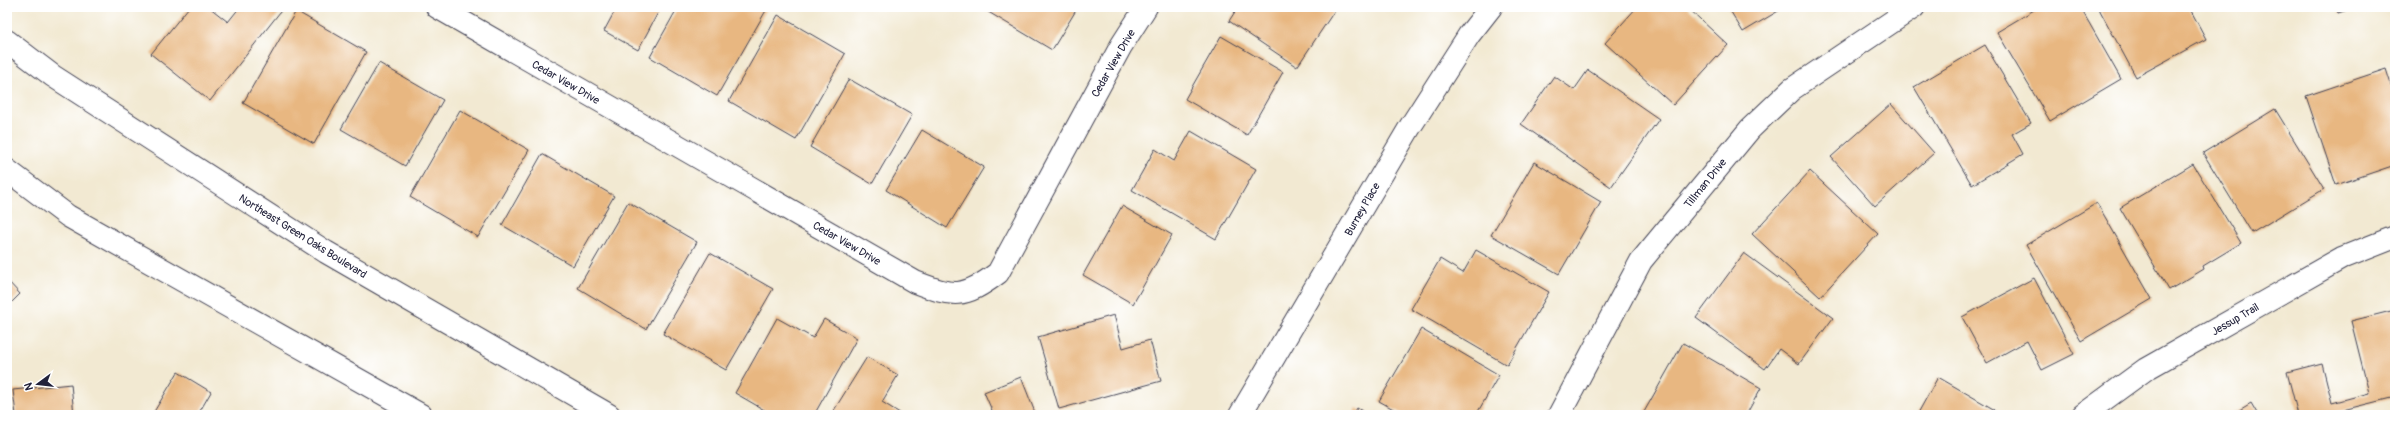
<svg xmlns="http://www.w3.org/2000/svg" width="2402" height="422" viewBox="0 0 2402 422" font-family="Pangolin,sans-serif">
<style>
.building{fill:#e8b781}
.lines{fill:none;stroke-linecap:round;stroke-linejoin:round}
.minor-casing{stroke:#414052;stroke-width:24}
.major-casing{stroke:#414052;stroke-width:24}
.minor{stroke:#fff;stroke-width:22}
.major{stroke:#fff;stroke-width:22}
.labels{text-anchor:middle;stroke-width:3;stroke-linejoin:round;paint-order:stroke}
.street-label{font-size:11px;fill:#22223b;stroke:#fff}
</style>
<rect width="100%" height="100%" fill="#fff"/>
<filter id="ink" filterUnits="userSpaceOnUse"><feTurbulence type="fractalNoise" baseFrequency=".025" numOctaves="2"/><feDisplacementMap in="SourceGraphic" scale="8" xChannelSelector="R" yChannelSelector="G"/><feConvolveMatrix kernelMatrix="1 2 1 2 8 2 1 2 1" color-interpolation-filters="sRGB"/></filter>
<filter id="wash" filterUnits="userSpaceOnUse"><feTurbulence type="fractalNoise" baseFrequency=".012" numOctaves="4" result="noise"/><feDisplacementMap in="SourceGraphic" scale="16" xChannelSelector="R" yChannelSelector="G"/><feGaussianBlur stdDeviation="0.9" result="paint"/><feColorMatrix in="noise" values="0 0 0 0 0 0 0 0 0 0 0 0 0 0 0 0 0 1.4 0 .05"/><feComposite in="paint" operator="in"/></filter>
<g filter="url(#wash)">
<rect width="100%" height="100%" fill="#f2e9d2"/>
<g id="blocks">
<path class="building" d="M189,7H209L228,22L240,7H284L210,101L151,54Z
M617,7H661L638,50L604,31Z
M678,7H768L717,96L650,57Z
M980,7H1078L1052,50Z
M1238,7H1337L1297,67L1229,21Z
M1637,7H1687L1728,45L1673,105L1605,43Z
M1728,7H1785L1743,32Z
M2039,7H2080L2121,79L2050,121L1997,32Z
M2098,7H2189L2206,39L2136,77Z
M2336,7H2357L2338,13Z
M296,11L366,52L314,144L243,103Z
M778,15L845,54L796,140L729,101Z
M1221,36L1283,72L1247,135L1185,99Z
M1985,45L2031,123L2012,134L2023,154L1972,185L1914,87Z
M379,63L443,100L405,166L341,129Z
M2386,69L2395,97V165L2336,185L2306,96Z
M1588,70L1659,119L1611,187L1521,124L1554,76L1574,90Z
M849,79L912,115L872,184L810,147Z
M1891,104L1934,153L1875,206L1831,157Z
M2275,109L2324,189L2252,233L2203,153Z
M460,110L529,150L478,237L410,197Z
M922,130L984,167L947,228L886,190Z
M1191,131L1256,169L1216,239L1132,190L1155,149L1174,161Z
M542,154L614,196L573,266L502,225Z
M1534,162L1601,202L1559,274L1491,235Z
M2193,164L2241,243L2203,266L2204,269L2169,290L2120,208Z
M1810,171L1878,234L1820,297L1752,234Z
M628,202L697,242L646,329L578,288Z
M2097,203L2152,299L2081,341L2026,245Z
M1122,206L1172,235L1133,304L1083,275Z
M1476,250L1549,292L1507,365L1411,309L1440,259L1463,273Z
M710,253L773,289L726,370L663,334Z
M1744,253L1833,318L1799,364L1779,349L1765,369L1696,318Z
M2034,278L2074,354L2042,370L2027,341L1987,363L1962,317Z
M7,280L20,294L7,307Z
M2395,310V397L2323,415H2298L2287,372L2322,363L2332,403L2369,393L2351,321Z
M1114,315L1123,348L1150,340L1161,381L1059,409L1038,337Z
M777,318L813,338L824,319L857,338L814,415H773L735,393Z
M1421,329L1499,375L1476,415H1404L1379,401Z
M1683,343L1761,388L1746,415H1648L1644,412Z
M867,357L898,375L882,402L903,415H831Z
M178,372L211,392L200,411L207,415H152Z
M1021,377L1036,415H994L984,392Z
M1938,377L1995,410L1992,415H1917Z
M71,384L74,415H16L13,390Z
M2251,403L2258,415H2231Z
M1357,408L1369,415H1353Z"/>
</g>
</g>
<g filter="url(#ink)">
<use href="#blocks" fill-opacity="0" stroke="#414052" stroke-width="1"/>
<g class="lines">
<g class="minor-casing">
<path id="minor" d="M437,7L915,282C954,297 963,299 998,273L1121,46L1146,7
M1240,415L1410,127L1469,35L1491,7
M1559,415L1641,261L1750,129L1792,89L1914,7
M2083,415L2146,369L2342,258L2395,237"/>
</g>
<g class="major-casing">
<path id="major" d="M7,41L53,76L326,252L609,415
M7,170L68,216L421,415"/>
</g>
<use href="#minor" class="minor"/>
<use href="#major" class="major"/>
</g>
</g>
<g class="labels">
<g class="street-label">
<text transform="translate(1113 63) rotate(-60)" y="4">Cedar View Drive</text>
<text transform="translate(566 82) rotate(30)" y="4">Cedar View Drive</text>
<text transform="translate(1705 183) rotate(-51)" y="4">Tillman Drive</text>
<text transform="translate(1362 209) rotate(-60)" y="4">Burney Place</text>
<text transform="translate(303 236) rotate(32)" y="4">Northeast Green Oaks Boulevard</text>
<text transform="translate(847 243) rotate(30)" y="4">Cedar View Drive</text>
<text transform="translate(2235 319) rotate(-30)" y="4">Jessup Trail</text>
</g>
</g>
<rect width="2402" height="422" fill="none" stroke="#fff" stroke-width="24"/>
<g transform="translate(38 384) rotate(255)" stroke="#ffffff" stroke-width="3" paint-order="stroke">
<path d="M0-3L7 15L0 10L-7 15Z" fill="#22223b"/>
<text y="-6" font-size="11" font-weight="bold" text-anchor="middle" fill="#22223b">N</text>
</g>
</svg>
